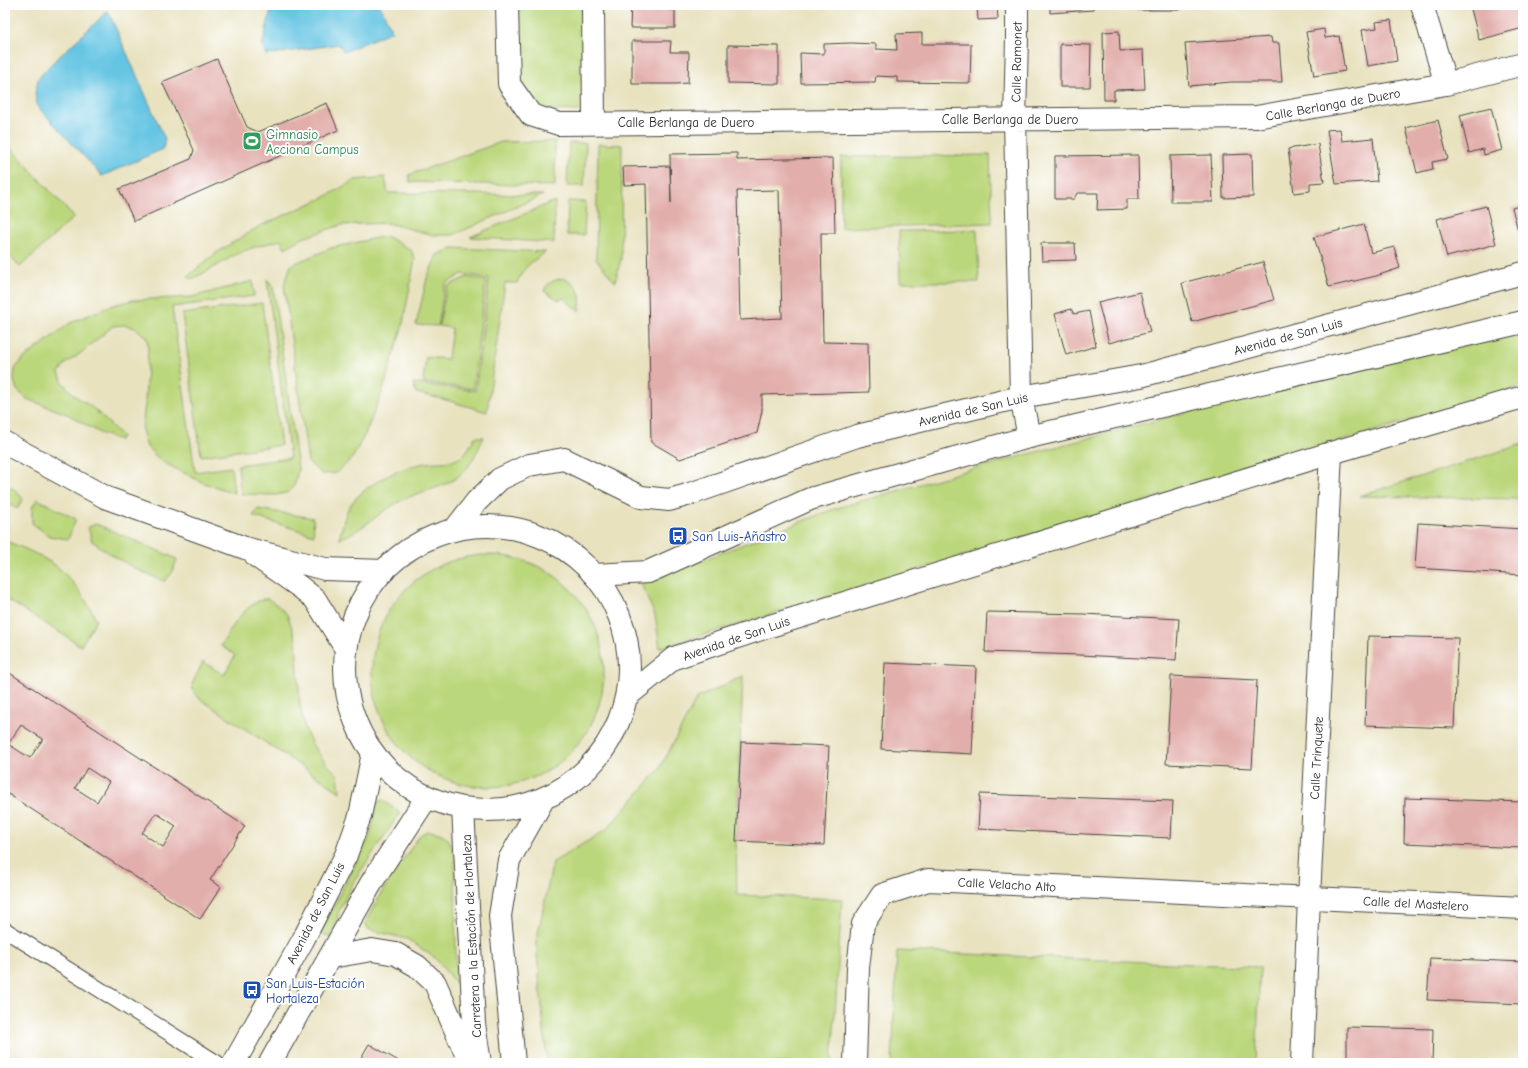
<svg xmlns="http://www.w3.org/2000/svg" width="1528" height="1068" viewBox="0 0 1528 1068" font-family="'Comic Neue',sans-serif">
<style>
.green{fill:#bbd77c;stroke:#738154}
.water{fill:#65c5e3;stroke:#487887}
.building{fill:#e2aeab;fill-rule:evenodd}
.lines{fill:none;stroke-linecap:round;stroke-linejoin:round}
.lane-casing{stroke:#474641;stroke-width:17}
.street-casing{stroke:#474641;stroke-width:24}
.secondary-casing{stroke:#474641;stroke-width:24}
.lane{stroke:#fff;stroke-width:15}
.street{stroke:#fff;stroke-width:22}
.secondary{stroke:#fff;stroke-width:22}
.labels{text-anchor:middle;stroke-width:4;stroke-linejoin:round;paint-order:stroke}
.street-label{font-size:13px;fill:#2b2b2b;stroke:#fff}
.leisure-label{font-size:13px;fill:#27864d;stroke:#fff;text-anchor:start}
.transit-label{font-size:13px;fill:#164399;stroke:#fff;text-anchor:start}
</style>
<rect width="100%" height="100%" fill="#fff"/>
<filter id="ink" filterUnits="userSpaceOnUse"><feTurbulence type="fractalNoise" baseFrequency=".025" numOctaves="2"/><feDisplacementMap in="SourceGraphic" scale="8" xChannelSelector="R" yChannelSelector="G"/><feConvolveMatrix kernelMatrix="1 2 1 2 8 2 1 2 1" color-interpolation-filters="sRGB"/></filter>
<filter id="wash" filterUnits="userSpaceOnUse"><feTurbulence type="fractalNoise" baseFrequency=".012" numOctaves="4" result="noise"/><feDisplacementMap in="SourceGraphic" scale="16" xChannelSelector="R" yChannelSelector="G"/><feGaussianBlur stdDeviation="0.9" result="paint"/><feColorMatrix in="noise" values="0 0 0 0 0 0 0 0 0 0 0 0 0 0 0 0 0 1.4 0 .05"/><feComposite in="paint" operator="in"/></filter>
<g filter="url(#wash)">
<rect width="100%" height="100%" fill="#e8e2bf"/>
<path class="green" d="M519,5H582L584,111L536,110L518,83Z
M555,141V186L410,182L409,175L501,142Z
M5,142L74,217L20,267L5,251Z
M569,143H586L584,186H567Z
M598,144L622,145L621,259L615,282L596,259Z
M990,155L992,223L841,228V157Z
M385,177L388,193L543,195L453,235H433L387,223L341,225L303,238L285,248L281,240C265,244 248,248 233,256C219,264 206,273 191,279L188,276L216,253L258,227L325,197L355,180Z
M555,201L554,243L470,237Z
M568,201L586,202L584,235H567Z
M977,230L979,282H900L899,231Z
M386,236L411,250L415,259L403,324L383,390L366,432L353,457L337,473L322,474L308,462L284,285L291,265L331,248Z
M452,248L546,252C531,262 524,266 517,283H505L487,412L446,400L416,393L413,383L475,391L489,278L462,274L445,284L438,326L416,325L427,278L437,255Z
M467,277L486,280L473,389L423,382L426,357L448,359L452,328L439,326L447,286Z
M563,278C579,286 583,294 579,311L563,298L559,300L544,291C547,282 555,280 563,278Z
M267,279L273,286L298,469L295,484L289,492L276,495L241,494L238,465L290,458Z
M253,281L254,296L172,307L195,472L231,467L234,493L204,483L182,472L161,461L147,447L142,430L145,403L148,347L147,338L137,329L126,325L113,326L81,353L65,364L59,373L63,383L74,395L93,408L122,436L120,440L100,433L67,414L27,399L17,390L14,380L15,369L23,359L70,323L110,306L133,300L192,297Z
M262,303L281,445L201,456L182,314Z
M1523,330V386L660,648L655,615L641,584L834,509L965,471L1346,370Z
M475,437H484C477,451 472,465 460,475C445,488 424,490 407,498C382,508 365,530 339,539C342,530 345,511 351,504C367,483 399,468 425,463C436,461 451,464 461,457C467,452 471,444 475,437Z
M1523,444V499L1359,496Z
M5,485L14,489L23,499L18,508L5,504Z
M37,499L76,519L68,539L49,536L32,523V508Z
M258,509L313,518L314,535L253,516Z
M96,524L177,559L172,573L165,581C138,572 115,558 92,541L88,527Z
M5,541C22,547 38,554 53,564C69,574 89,603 96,620L81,646L5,598Z
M372 671a116 116 0 1 1 232 0a116 116 0 1 1-232 0Z
M267,598L277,605L287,614L291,625L296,640L300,705L305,729L313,746L326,763L338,775L340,792L203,701L194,693L192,684L203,662L224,675L235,655L221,646C232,627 244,604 267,598Z
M743,676L736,841L737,895L842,899L832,1063H547L536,943L553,862L606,830L659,770L697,698Z
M382,800L400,813L354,881L339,911L334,930L331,938L320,933L370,836L375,814V804Z
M427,831C449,833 450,839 455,859L456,984L435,958L407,939L367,929L366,921L384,888L420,835Z
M897,951L1260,967L1256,1063H892Z"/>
<path class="water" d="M272,5H287L298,11L304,5H380L392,31L344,52L339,44L267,55L262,47Z
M108,11L165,139L163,149L102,176L38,107L35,94L38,79L49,66Z"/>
<g id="blocks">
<path class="building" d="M631,5H669V10H675V28H630Z
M977,5H997L998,19L978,20Z
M1050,5H1093V10L1050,13Z
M1137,5H1180V10H1137Z
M1470,5H1523V28L1479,40Z
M1391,20L1397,61L1368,66L1362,30L1377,28L1376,22Z
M1324,29L1325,38L1339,36L1345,71L1314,76L1306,32Z
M1119,31L1120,51L1143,50L1145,89L1114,90V100H1104L1103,32Z
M922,33V44H971L970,83L897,82V77L876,76L875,82L801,83L800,53L824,54V44L851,43L876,44V49L897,50L896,34Z
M1271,37L1272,43H1279L1282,82H1231L1189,86L1185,43Z
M632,41H671L670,52H689L688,83L676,84H632Z
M1060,44L1091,45L1090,87H1060Z
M728,45L779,46V84L728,83Z
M217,59L247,127L258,132L327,103L338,130L134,221L119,189L191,159L194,150L162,82Z
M1491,107L1502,150L1484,155L1483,149L1469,153L1460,115Z
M1438,120L1448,159L1432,162L1433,169L1417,173L1406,128Z
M1340,129L1342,141L1373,138L1377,181L1336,184L1327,130Z
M1318,144L1324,182L1310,183V191L1294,193L1288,149Z
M737,153V160L833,158L835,233H821L823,342L868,343L869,392L762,395V411L757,433L680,459L651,442L646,184L624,185L623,167L670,166L671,204L670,154ZM779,190L782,318L740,320L737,191Z
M1252,154L1253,197L1223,198L1222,155Z
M1138,155L1139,199H1127V209L1097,210L1098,193H1077L1074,199H1055V156Z
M1211,155L1213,202H1171L1170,156Z
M1523,205V248L1512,208Z
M1486,206L1496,244L1447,257L1437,219Z
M1364,224L1371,253L1394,247L1400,268L1376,276L1329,287L1314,237Z
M1041,243H1075L1076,260L1042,261Z
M1263,262L1274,300L1192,322L1182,283Z
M1140,292L1150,332L1109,343L1098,302Z
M1071,309L1074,314L1089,311L1096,346L1066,355L1055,314Z
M1418,523L1523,529V575L1415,568Z
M987,612L1083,614L1179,619L1176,660L1081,655L985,652Z
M1368,636L1458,638L1454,728L1365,725Z
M885,663L976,667L972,754L881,749Z
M5,670L245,826L210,880L221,887L200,919L5,792ZM21,725L43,739L30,758L8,744ZM87,768L109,782L97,802L75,788ZM156,813L176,826L163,847L142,833Z
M1171,676L1257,680L1252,768L1166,764Z
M741,742L829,746L824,845L736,841Z
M980,794L1173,801L1171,838L978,829Z
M1405,798L1523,802V848L1404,843Z
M1430,958L1523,962V1004L1427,1000Z
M1347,1027L1433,1029L1432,1063H1347Z
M369,1044L402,1063H358Z"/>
</g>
</g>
<g filter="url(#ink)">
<use href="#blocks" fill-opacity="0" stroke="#474641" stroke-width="1"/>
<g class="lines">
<g class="lane-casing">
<path id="lane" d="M5,930L217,1063"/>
</g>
<g class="street-casing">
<path id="street" d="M507,5L509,84L531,115L559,124L1256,117L1446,84L1523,64
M593,5L594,122
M1017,5V38L1015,119L1021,397L1029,437
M1422,5L1446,84
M5,443L107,498L245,548L325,569L384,571
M455,529L476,502L500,479L529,465L564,459L641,497L669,500L687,495L857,436L1021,397L1141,376L1523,273
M256,556L300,587L315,599L346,649
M855,1063L858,968L863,924L882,895L928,880L1523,908
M1302,1063L1309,898L1331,453"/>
</g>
<g class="secondary-casing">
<path id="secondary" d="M345 668a142 142 0 1 1 284 0a142 142 0 1 1-284 0Z
M595,575L648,572L810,499L1029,437L1523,322
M626,697L674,658L770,626L1331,453L1523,397
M463,808L474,1024L480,1063
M331,957L372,950L396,954L417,966L435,983L470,1063
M234,1063L303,940L346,855L360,816L373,753
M270,1063L373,880L427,797
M514,1063L500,916L509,860L544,798"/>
</g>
<use href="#lane" class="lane"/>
<use href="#street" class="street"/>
<use href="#secondary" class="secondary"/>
</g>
</g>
<defs>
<g id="stadium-square" transform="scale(1)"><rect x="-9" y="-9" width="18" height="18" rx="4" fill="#2e9e5b" stroke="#fff"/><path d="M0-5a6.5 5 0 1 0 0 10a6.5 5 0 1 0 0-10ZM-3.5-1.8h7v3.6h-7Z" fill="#fff"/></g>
<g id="bus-square" transform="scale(1)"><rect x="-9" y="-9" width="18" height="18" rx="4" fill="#1a4fb4" stroke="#fff"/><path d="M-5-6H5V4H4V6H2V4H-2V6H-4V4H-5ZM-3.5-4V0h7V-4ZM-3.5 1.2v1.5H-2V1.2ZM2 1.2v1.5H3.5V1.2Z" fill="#fff"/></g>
</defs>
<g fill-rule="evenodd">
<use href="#stadium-square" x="252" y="141"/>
<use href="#bus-square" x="678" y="536"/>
<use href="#bus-square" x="252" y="990"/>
</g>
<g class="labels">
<g class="street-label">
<text transform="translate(1016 62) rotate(-89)" y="5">Calle Ramonet</text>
<text transform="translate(1333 104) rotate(-10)" y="5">Calle Berlanga de Duero</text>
<text x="1010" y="124">Calle Berlanga de Duero</text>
<text x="686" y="127">Calle Berlanga de Duero</text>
<text transform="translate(1288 336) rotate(-15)" y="5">Avenida de San Luis</text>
<text transform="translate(973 409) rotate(-13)" y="5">Avenida de San Luis</text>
<text transform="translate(736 638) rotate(-19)" y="5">Avenida de San Luis</text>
<text transform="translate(1316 758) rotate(-87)" y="5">Calle Trinquete</text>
<text transform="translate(1007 884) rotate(3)" y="5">Calle Velacho Alto</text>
<text transform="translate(1416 903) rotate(3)" y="5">Calle del Mastelero</text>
<text transform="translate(315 913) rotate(-63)" y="5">Avenida de San Luis</text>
<text transform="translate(471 936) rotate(-93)" y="5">Carretera a la Estación de Hortaleza</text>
</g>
<g class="leisure-label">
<text x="266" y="139">Gimnasio<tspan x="266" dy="15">Acciona Campus</tspan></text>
</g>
<g class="transit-label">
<text x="692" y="541">San Luis-Añastro</text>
<text x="266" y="988">San Luis-Estación<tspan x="266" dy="15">Hortaleza</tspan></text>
</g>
</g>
<rect width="1528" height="1068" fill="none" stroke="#fff" stroke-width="20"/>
</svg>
